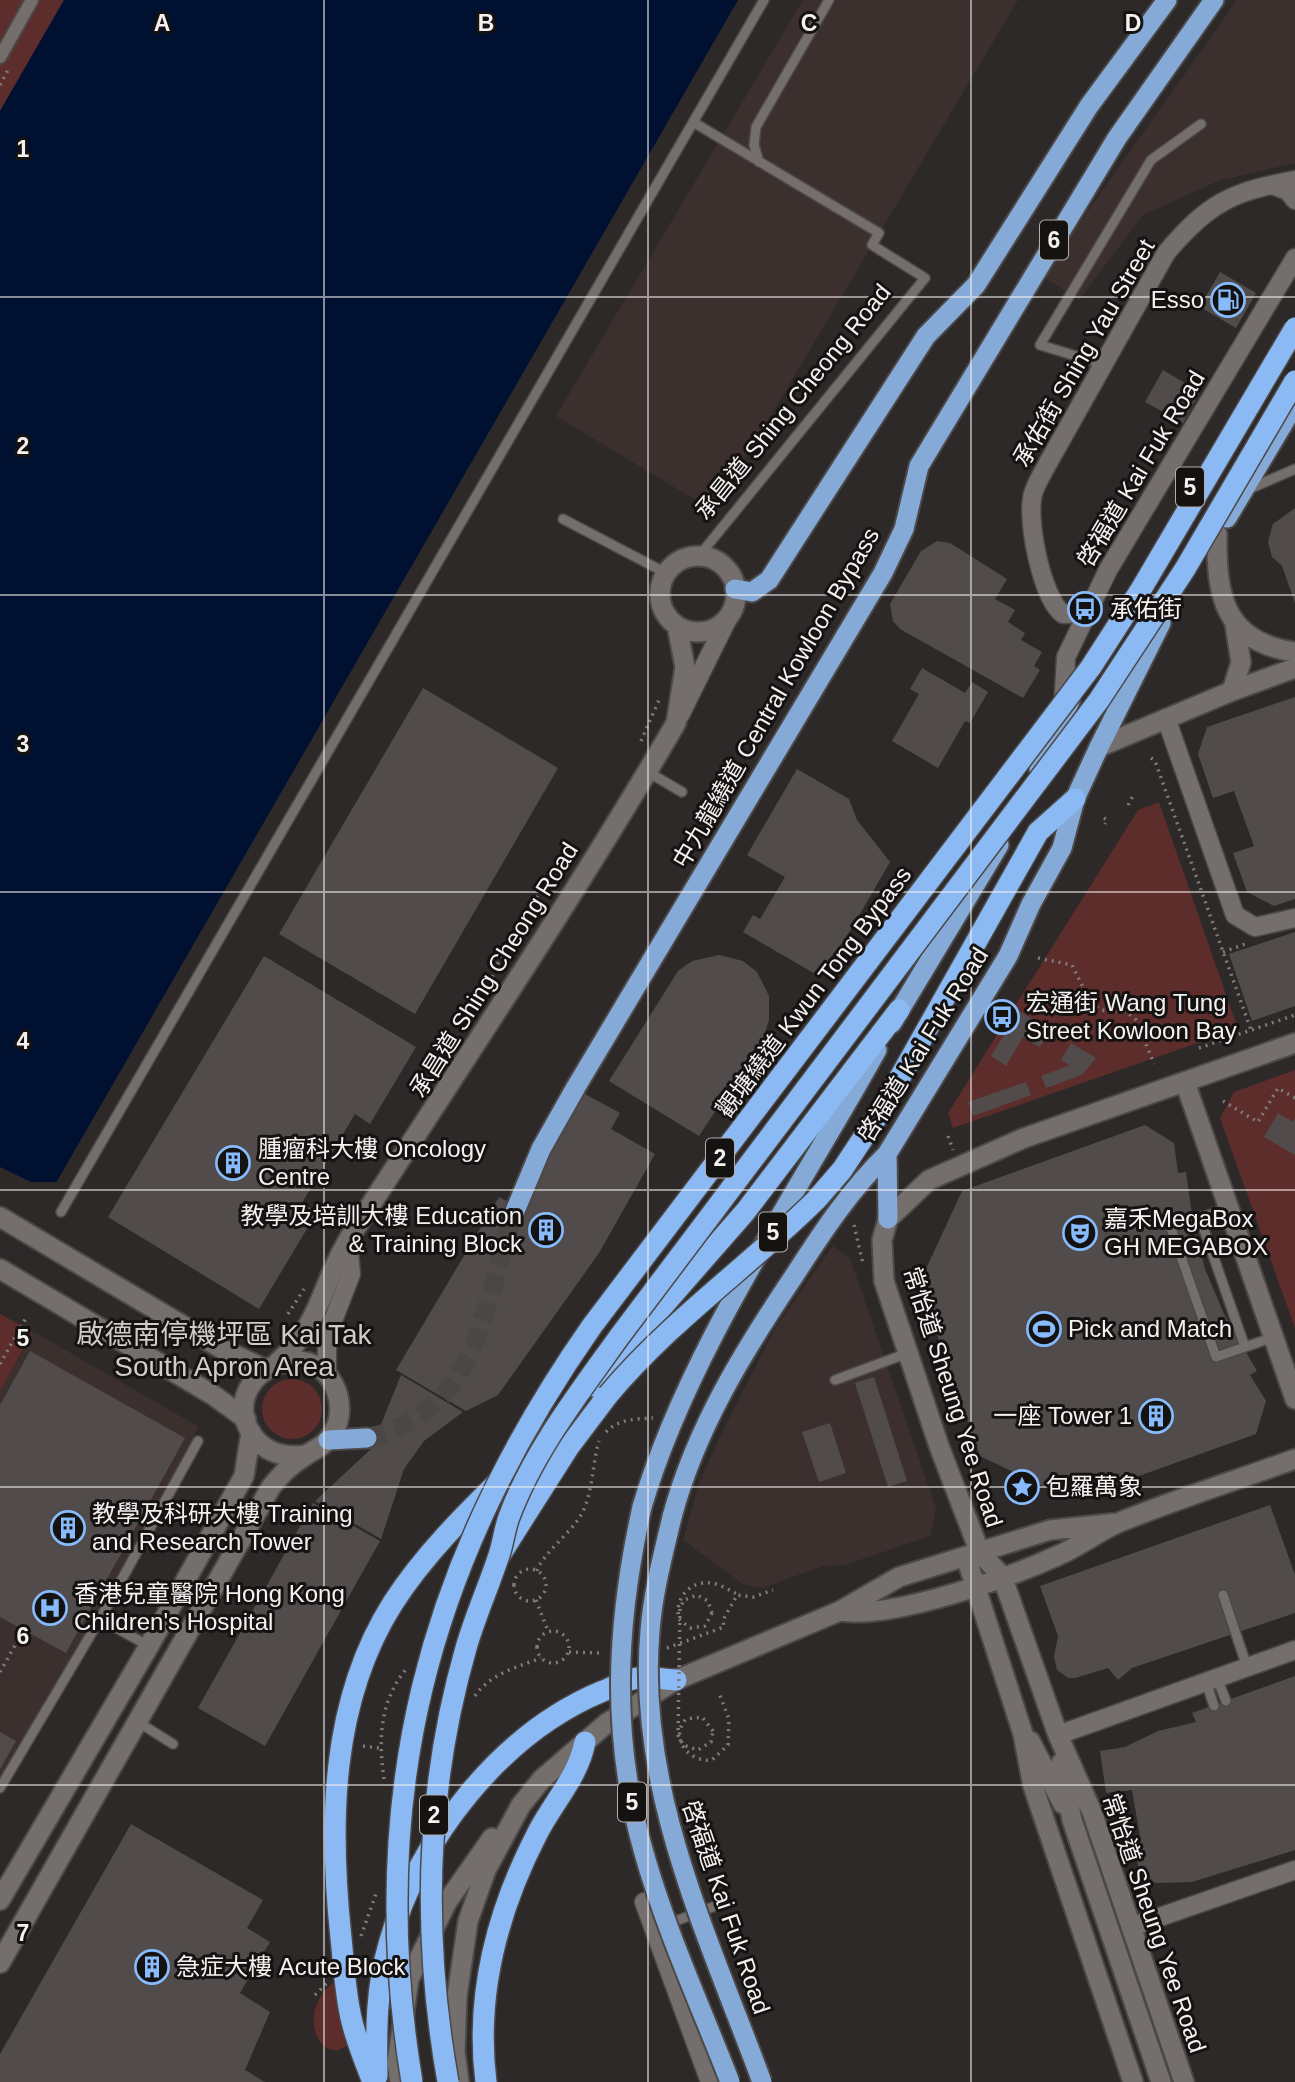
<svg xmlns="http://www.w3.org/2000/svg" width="1295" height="2082" viewBox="0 0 1295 2082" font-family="Helvetica,'Noto Sans TC',sans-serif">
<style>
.built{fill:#3c302f}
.green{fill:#5d2d2b}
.water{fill:#001031}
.pier{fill:#2e2929}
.building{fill:#514c4b}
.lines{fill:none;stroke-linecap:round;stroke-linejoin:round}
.trunk-tunnel{stroke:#4c4747;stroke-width:19;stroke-dasharray:19 10;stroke-linecap:butt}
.service-casing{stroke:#4b4847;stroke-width:12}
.pedestrian-casing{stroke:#4b4847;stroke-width:16}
.minor-casing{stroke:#4b4847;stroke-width:21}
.tertiary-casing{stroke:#4b4847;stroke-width:23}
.secondary-casing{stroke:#4b4847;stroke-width:23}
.trunk-casing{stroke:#4b4847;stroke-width:23}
.motorway-casing{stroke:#4b4847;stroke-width:24}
.path{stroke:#817c7c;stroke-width:3.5;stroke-dasharray:2 5;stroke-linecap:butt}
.service{stroke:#746e6d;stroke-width:9}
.pedestrian{stroke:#746e6d;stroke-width:12}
.minor{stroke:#746e6d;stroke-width:18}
.tertiary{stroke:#746e6d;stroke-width:19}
.secondary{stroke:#746e6d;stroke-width:19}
.trunk{stroke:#86aad8;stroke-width:19}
.motorway{stroke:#8bb9f3;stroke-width:21}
.trunk-bridge-casing{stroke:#4b4847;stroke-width:23;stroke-linecap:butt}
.motorway-bridge-casing{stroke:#4b4847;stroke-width:24;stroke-linecap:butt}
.path-bridge{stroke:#817c7c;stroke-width:3.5;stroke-dasharray:2 5;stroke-linecap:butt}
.trunk-bridge{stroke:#86aad8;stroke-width:19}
.motorway-bridge{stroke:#8bb9f3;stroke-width:21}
.grid{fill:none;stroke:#f4f1f0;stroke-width:2;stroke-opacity:0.55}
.labels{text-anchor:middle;stroke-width:6;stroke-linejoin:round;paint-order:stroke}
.shield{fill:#151212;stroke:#b1aead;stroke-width:2}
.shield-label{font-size:23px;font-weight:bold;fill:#f4f1f0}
.poi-label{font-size:24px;fill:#f4f1f0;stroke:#151212;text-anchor:start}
.street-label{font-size:24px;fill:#f4f1f0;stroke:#151212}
.quarter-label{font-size:28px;fill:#d2cbca;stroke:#151212}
.grid-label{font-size:23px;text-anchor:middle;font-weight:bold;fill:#f4f1f0;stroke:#151212;stroke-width:6;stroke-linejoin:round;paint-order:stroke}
</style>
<rect width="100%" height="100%" fill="#2e2929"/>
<path class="built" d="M803,0H1018L714,511L556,416Z
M1237,0H1295V163L1218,181L1143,215L1079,300L1042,276Z
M833,1246L850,1258L936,1508L930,1536L845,1565L823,1566L762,1588L743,1584L683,1540L699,1484L725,1426L776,1327Z
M34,1332L199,1427L0,1788V1391Z"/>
<path class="green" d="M0,0H64L0,111Z
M1159,802L1238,1029L953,1128L948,1113L1138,810Z
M1295,1070V1328L1220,1118L1234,1092Z
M0,1314L33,1332L0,1391Z
M262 1409a30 30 0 1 1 60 0a30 30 0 1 1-60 0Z
M336,1980L347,2046L336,2051C311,2047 309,2014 321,1996C324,1990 331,1985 336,1980Z"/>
<path class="water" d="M64,0H738L0,1280V111Z"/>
<path class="pier" d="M0,1167L31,1182H58L0,1280Z"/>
<path class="building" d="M1220,272L1256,293L1236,328L1200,307Z
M1163,370L1200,392L1183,423L1145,402Z
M1295,508V603L1282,566L1272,557L1268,542L1273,524Z
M937,541L950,543L1007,579L995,599L1015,610L1008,622L1025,633L1021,640L1042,652L1034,666L1040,670L1023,698L900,629L893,621L890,604L921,551Z
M922,668L965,693L972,682L988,692L970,723L965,721L938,768L892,741L919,694L910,689Z
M423,688L558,768L415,1014L279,934Z
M1295,697V899L1274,906L1247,892L1233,853L1254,846L1234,791L1213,798L1198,754L1207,727Z
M797,769L849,799L857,820L890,862L846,938L817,975L743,932L753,915L760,919L785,877L747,855Z
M1295,932V1006L1252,1021L1229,954Z
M719,955L743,961L757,972L769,996V1020L763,1039L699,1136L609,1081L678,971L692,961Z
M264,956L416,1047L370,1124L355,1114L302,1203L317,1212L259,1309L108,1217Z
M1019,1011L1050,1029L1040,1047L1023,1037L1006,1066L991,1056Z
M1071,1043L1096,1058L1082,1075L1046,1088L1041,1076L1070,1065L1061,1060Z
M1026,1082L1031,1095L973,1116L968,1102Z
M583,1093L620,1113L611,1129L655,1154L599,1253L498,1395L466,1411L396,1370L499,1197L518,1207Z
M1278,1113L1293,1122L1295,1118V1155L1264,1137Z
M1145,1125L1174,1143L1178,1173L1186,1172L1193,1221L1205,1269L1224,1314L1257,1371L1250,1375L1266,1401L1256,1434L1072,1500L980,1456L919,1284L962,1191Z
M30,1351L185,1438L66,1653L0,1617V1405Z
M401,1375L463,1412L424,1441L404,1469L381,1539L315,1501L371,1449Z
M874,1377L907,1481L888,1487L855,1383Z
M830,1423L846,1473L819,1482L802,1432Z
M313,1503L380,1541L265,1746L198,1708Z
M1270,1505L1295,1575V1613L1132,1668L1118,1680L1108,1668L1075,1678H1068L1057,1670L1054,1657L1058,1636L1040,1586Z
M1295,1676V1850L1192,1882L1156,1883L1141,1879L1133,1842H1141L1132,1790L1106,1793L1100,1751L1125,1747L1158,1731L1196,1722L1192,1713Z
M0,1732L16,1741L0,1769Z
M131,1824L263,1900L247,1928L270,1942L240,1993L270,2012L245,2070L265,2082H0V2054Z"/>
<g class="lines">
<path class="trunk-tunnel" d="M367,1438C482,1411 482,1304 515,1211"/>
<g class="service-casing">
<path id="service" d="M693,122L879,233L872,245L925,278L699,556
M759,162L754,145L756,127L829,0
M1102,364L1040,345L1151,160L1201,124
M1249,489L1295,469
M563,519L666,573
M648,772L682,792
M1229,1208L1200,1218L1245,1347L1274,1337
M61,1212L764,0
M1200,1218L1171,1228L1216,1357L1245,1347
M835,1380L908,1353
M1223,1595L1247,1667
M100,1619L149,1646
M1217,1678L1226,1701
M1206,1682L1214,1706
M138,1722L173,1744
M0,1788L100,1619L198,1441
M665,1925L718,1905"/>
</g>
<g class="pedestrian-casing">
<path id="pedestrian" d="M0,57L32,0"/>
</g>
<g class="minor-casing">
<path id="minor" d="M1272,185L1288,191L1295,200
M1087,613L1063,614C1042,599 1026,519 1033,494C1036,483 1043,473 1048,463L1166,253C1208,203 1231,192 1295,180
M1063,708L1066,657L1108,570L1295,258
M680,715L730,614
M1166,718L1235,915L1255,927L1295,918
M327,1375V1336L351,1274L348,1240
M1058,1735L1295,1650
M644,1902L710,2082
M1131,1927L1295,1870"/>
</g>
<g class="tertiary-casing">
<path id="tertiary" d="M1185,1082L1295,1399
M888,1219L929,1180L1024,1138L1295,1043"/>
</g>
<g class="secondary-casing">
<path id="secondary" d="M1217,534C1216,596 1224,642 1295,652
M660 594a38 38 0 1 1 76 0a38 38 0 1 1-76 0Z
M1232,691L1241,662L1235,625
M1099,747L1232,691L1295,668
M0,1217L224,1350L265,1369
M888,1219L882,1240L884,1281L939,1446L980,1553L1002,1576L1058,1735L1092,1812L1184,2082
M0,1269L213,1395L246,1419
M277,1363C323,1322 320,1285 350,1237C460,1066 574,898 676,723L685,667L677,626
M966,1557L1023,1734L1033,1786L1133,2082
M840,1611C890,1620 1011,1577 1059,1555C1080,1546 1099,1531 1120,1522C1177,1499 1237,1480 1295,1459
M1030,1741L1063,1804
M1061,1763L1072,1820L1161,2082
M0,1900L149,1646L244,1476L251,1432
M0,1963L271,1487C281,1475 289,1466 302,1458C314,1449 326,1446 334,1431C341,1419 341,1403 336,1390C311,1326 213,1379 253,1436C266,1453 285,1458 305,1455
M400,2082L397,2063L409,1979L447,1902L492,1838
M459,2082L455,2052L457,1996L468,1921L486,1870L521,1805L542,1779L585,1742L607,1723L676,1680L840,1611L899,1577L1050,1530L1117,1523"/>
</g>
<g class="trunk-casing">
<path id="trunk" d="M1227,518L1295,404
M735,589L752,592L769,580L926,336L976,285L1089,106L1167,0
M1039,769L1070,701
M892,1023L999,845
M887,1154L888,1219
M515,1211L541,1149L576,1087L883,573L904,529L919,466L1117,138L1214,0
M328,1440L367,1438
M642,1507C688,1350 798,1193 877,1050
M672,1517C696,1427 745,1349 796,1273C823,1231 851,1189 887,1154L1008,956L1031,904L1062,848L1075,799L1099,747L1161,623"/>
</g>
<g class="motorway-casing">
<path id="motorway" d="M816,1200L842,1170L881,1111L1038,832L1075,799
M593,1386L745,1212L899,1010
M500,1555L568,1448L608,1395
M377,2076C376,2031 376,1988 389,1944C418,1839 501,1733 603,1691C614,1687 627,1679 638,1678C650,1677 663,1679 676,1680
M373,2082C365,2062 357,2042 352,2022C345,1994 344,1966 341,1938C329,1825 330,1702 393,1603C434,1539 494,1488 546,1434
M486,2082C475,1995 498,1909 538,1832C554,1801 578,1777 585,1742"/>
</g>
<path class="path" d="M0,85L9,68
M641,741L659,700
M1151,758L1155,761L1251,1030
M1128,805L1134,794
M1104,818L1107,820L1105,824
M1223,952L1248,943
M1038,958L1072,965L1091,1003L1100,1010L1127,1012L1136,1020L1154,1064
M487,990C505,940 538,891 574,852
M1199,1048L1295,1015
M1223,1101L1258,1122L1278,1088L1295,1098
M948,1136L953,1150
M854,1225L863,1264
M288,1314L304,1289
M0,1364L27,1316
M606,1432C618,1419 636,1419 653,1418
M514 1585a16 16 0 1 1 32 0a16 16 0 1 1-32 0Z
M537,1571C543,1553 570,1534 581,1515C593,1494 592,1465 599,1441
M536,1600L548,1631
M712,1613L705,1626L690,1628L679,1619C674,1599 690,1580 711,1583C720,1584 729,1590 737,1594
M537 1647a16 16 0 1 1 32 0a16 16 0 1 1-32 0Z
M667,1648L724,1627L723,1620L737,1595L753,1597L773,1590
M569,1652L603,1653
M0,1672L23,1631
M475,1696C490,1674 517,1667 541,1658
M713,1731L702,1717L686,1719C669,1738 689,1763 712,1760L728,1745L729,1719L719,1693
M363,1746L379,1748
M384,1779C378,1739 380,1700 407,1668
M361,1936L377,1891
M315,1995L327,1983"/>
<use href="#service" class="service"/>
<use href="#pedestrian" class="pedestrian"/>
<use href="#minor" class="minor"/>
<use href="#tertiary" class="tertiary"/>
<use href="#secondary" class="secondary"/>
<use href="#trunk" class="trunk"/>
<use href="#motorway" class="motorway"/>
<g class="trunk-bridge-casing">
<path id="trunk-bridge" d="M642,1507C616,1624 610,1736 644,1853C666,1931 701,2007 730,2082
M672,1517C663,1555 653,1592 650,1631C636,1789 709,1938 762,2082"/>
</g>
<g class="motorway-bridge-casing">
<path id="motorway-bridge" d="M608,1395C670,1321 748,1267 816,1200
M412,2082C365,1798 428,1560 592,1326L1091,667L1140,591L1295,328
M448,2082C422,1936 425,1791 466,1648C475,1617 488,1588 498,1558C503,1545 504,1530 509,1517C533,1452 579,1393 619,1337L1099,700L1185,569L1295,381"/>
</g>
<path class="path-bridge" d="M712,1613L708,1601L697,1595L684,1600L680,1608L678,1735L683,1745L698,1750L711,1742L713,1731"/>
<use href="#trunk-bridge" class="trunk-bridge"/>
<use href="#motorway-bridge" class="motorway-bridge"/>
</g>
<path class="grid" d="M324,0V2082M648,0V2082M971,0V2082M0,297H1295M0,595H1295M0,892H1295M0,1190H1295M0,1487H1295M0,1785H1295"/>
<defs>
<g id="fuel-ring" transform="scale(1.75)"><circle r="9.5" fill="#151212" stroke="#87bbfc" stroke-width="1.5"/><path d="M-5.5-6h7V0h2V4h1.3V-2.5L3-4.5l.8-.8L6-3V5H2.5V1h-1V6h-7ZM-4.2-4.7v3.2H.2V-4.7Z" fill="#87bbfc"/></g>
<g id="bus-ring" transform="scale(1.75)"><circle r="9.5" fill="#151212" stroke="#87bbfc" stroke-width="1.5"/><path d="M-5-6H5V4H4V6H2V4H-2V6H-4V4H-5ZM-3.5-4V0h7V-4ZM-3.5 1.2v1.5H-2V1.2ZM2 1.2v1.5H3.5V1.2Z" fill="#87bbfc"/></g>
<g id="building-ring" transform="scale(1.75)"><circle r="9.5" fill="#151212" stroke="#87bbfc" stroke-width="1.5"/><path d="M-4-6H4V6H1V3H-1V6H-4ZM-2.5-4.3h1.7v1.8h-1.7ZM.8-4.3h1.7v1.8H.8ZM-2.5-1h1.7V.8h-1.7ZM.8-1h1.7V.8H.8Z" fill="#87bbfc"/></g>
<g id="theatre-ring" transform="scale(1.75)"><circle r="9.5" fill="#151212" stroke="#87bbfc" stroke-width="1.5"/><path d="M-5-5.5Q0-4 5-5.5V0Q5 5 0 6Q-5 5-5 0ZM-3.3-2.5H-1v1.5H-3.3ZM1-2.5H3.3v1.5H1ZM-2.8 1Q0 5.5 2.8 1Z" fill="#87bbfc"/></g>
<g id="stadium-ring" transform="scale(1.75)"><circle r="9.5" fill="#151212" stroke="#87bbfc" stroke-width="1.5"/><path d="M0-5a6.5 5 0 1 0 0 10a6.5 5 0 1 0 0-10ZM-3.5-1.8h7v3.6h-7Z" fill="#87bbfc"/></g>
<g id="sight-ring" transform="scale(1.75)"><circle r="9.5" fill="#151212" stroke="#87bbfc" stroke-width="1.5"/><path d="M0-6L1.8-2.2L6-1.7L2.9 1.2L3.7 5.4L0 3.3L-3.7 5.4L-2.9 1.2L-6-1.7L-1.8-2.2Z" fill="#87bbfc"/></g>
<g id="hospital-ring" transform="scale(1.75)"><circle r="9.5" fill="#151212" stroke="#87bbfc" stroke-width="1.5"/><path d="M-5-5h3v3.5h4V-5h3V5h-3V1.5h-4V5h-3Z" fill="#87bbfc"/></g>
</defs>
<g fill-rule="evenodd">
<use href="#fuel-ring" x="1228" y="300"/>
<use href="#bus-ring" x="1085" y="609"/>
<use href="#bus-ring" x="1002" y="1017"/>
<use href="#building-ring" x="233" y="1163"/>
<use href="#building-ring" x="546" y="1230"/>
<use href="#theatre-ring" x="1080" y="1233"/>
<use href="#stadium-ring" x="1044" y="1329"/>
<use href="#building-ring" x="1156" y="1416"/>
<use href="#sight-ring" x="1022" y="1487"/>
<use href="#building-ring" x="68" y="1528"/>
<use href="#hospital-ring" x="50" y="1608"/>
<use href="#building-ring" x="152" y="1967"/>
</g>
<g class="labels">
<g class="shield">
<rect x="1040" y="220.5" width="28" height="39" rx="5"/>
<rect x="1176" y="467.5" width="28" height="39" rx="5"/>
<rect x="706" y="1138.5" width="28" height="39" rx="5"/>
<rect x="759" y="1212.5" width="28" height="39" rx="5"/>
<rect x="618" y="1782.5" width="28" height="39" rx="5"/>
<rect x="420" y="1795.5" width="28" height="39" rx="5"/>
</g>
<g class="shield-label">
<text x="1054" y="248">6</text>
<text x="1190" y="495">5</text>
<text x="720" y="1166">2</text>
<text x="773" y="1240">5</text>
<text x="632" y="1810">5</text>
<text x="434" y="1823">2</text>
</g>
<g class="poi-label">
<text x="1204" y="308" text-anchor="end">Esso</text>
<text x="1110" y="617">承佑街</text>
<text x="1026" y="1011">宏通街 Wang Tung<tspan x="1026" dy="28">Street Kowloon Bay</tspan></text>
<text x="258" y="1157">腫瘤科大樓 Oncology<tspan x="258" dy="28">Centre</tspan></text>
<text x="522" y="1224" text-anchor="end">教學及培訓大樓 Education<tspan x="522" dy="28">&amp; Training Block</tspan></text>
<text x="1104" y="1227">嘉禾MegaBox<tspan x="1104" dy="28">GH MEGABOX</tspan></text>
<text x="1068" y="1337">Pick and Match</text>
<text x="1132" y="1424" text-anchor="end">一座 Tower 1</text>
<text x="1046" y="1495">包羅萬象</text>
<text x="92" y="1522">教學及科研大樓 Training<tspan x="92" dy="28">and Research Tower</tspan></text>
<text x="74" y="1602">香港兒童醫院 Hong Kong<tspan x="74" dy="28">Children's Hospital</tspan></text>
<text x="176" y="1975">急症大樓 Acute Block</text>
</g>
<g class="street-label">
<text transform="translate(1084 353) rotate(-60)" y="8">承佑街 Shing Yau Street</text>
<text transform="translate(793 402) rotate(-51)" y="8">承昌道 Shing Cheong Road</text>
<text transform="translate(1141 469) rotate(-59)" y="8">啓福道 Kai Fuk Road</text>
<text transform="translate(776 698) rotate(-60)" y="8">中九龍繞道 Central Kowloon Bypass</text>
<text transform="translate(494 970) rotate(-58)" y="8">承昌道 Shing Cheong Road</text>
<text transform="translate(814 992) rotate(-53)" y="8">觀塘繞道 Kwun Tong Bypass</text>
<text transform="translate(923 1045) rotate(-58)" y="8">啓福道 Kai Fuk Road</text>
<text transform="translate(953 1397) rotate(72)" y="8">常怡道 Sheung Yee Road</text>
<text transform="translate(726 1907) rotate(71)" y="8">啓福道 Kai Fuk Road</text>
<text transform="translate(1154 1923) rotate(71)" y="8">常怡道 Sheung Yee Road</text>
</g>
<g class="quarter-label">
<text x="224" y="1344">啟德南停機坪區 Kai Tak<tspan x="224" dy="32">South Apron Area</tspan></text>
</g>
</g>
<g class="grid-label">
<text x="162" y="31">A</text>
<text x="486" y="31">B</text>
<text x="809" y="31">C</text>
<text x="1133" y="31">D</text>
<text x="23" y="157">1</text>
<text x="23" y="454">2</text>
<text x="23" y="752">3</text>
<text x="23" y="1049">4</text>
<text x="23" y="1346">5</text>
<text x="23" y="1644">6</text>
<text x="23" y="1941">7</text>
</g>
</svg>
